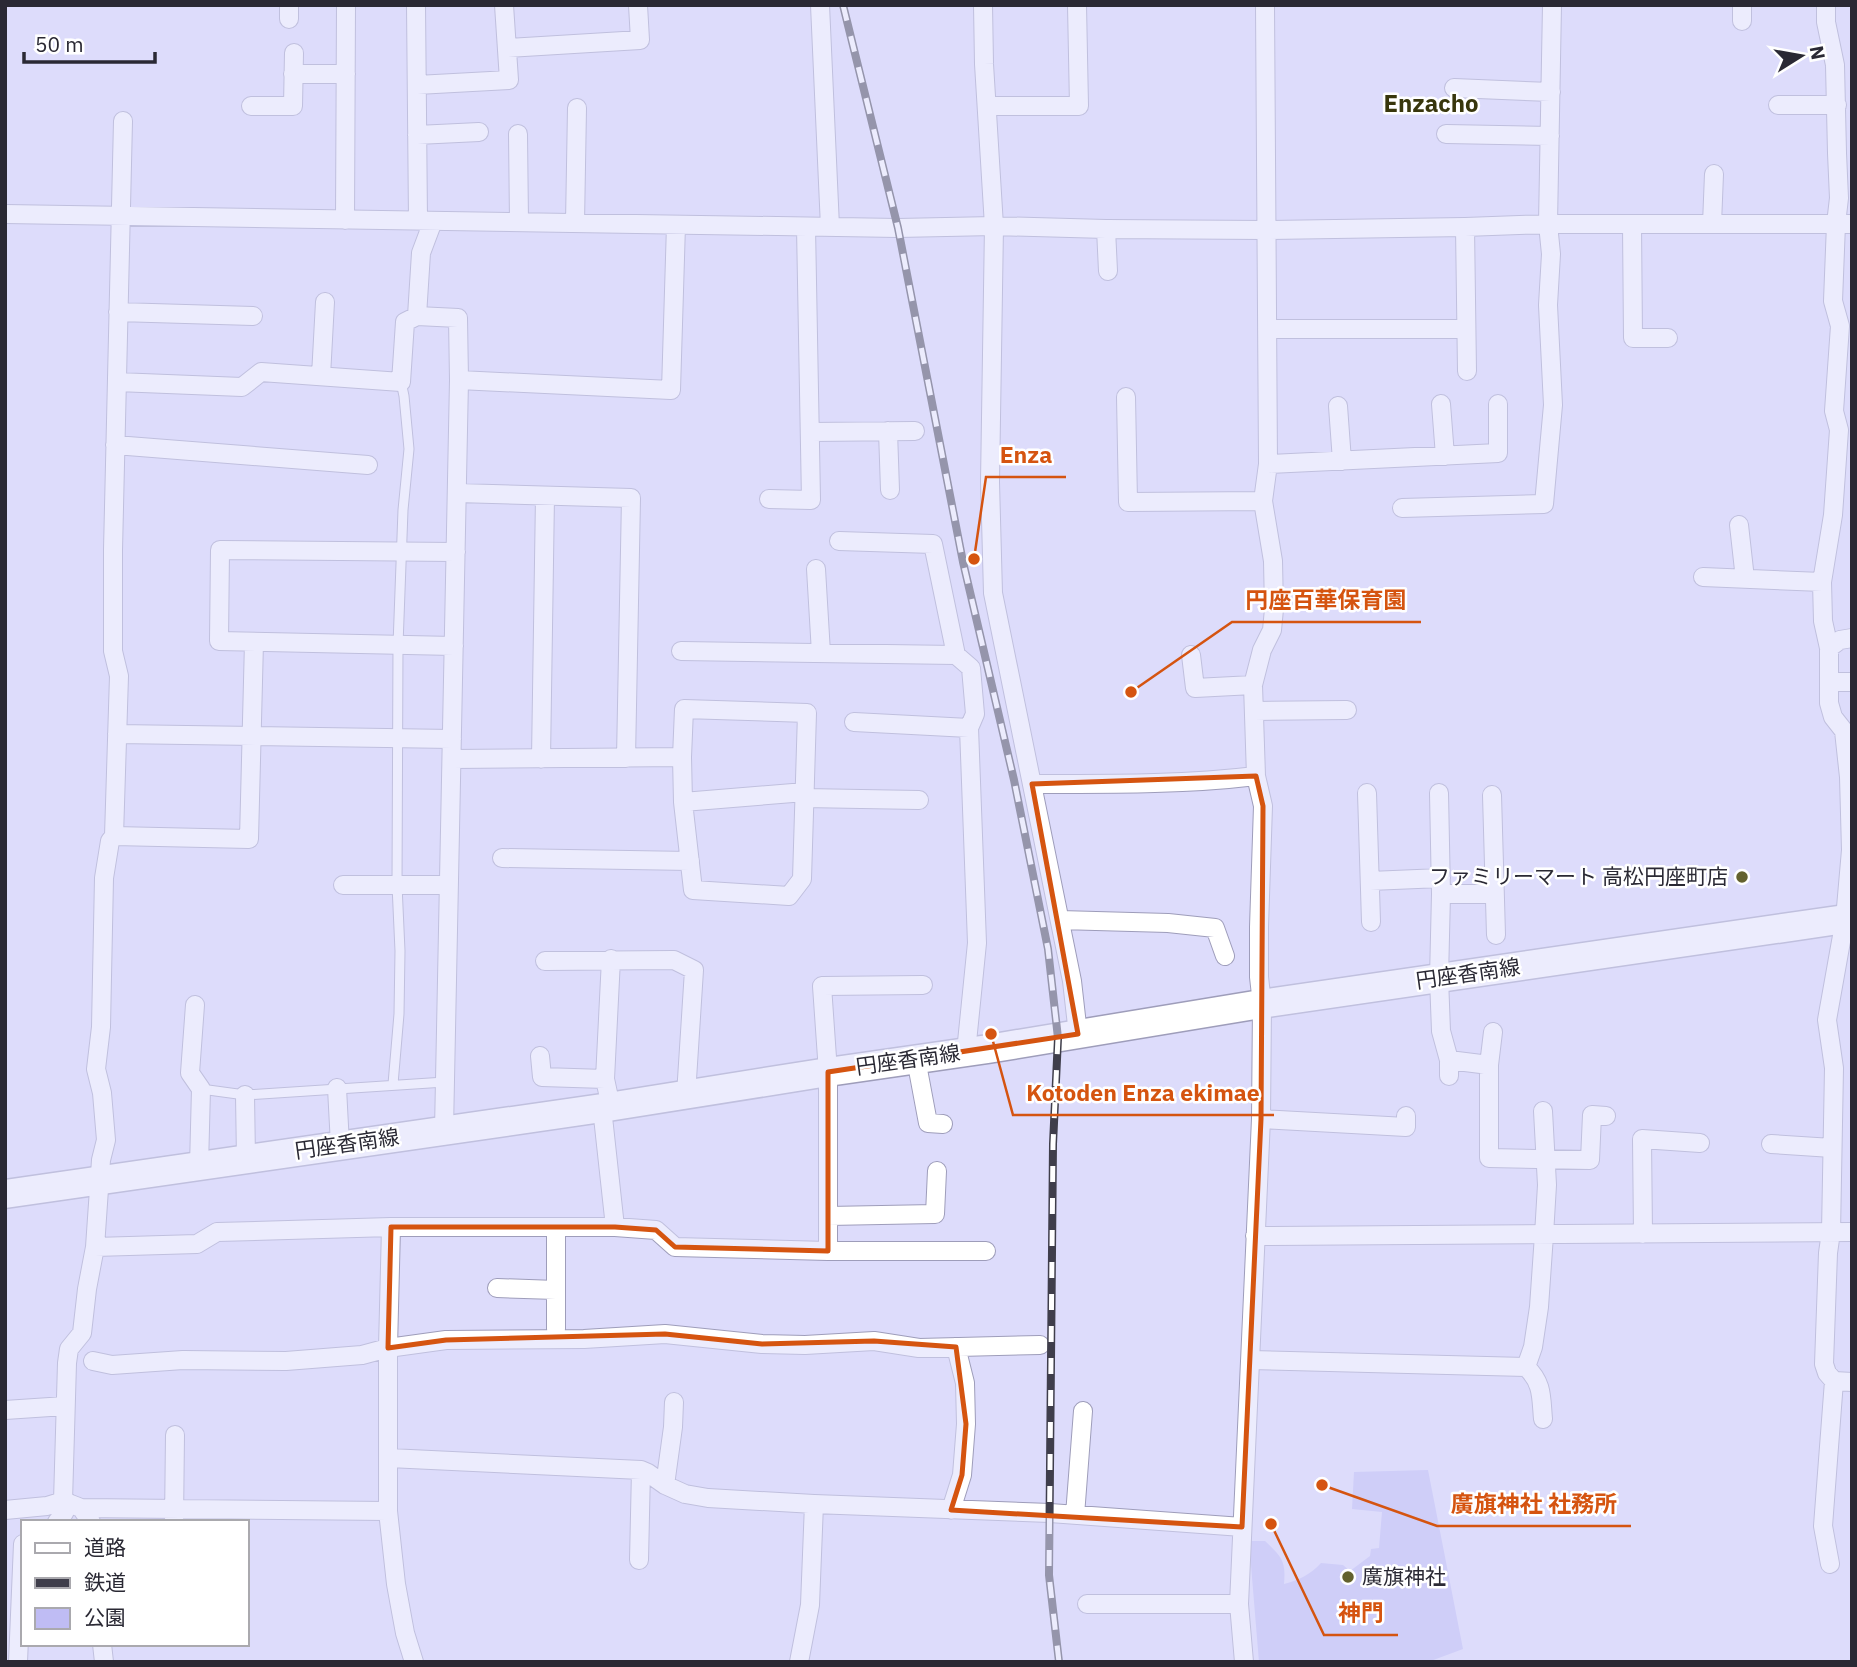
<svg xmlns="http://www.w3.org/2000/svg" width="1857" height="1667" viewBox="0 0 1857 1667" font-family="'IBM Plex Sans','Noto Sans JP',sans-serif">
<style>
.green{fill:#bfbcf4}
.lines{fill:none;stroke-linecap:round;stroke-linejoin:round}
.lane-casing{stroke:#9e9dba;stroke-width:11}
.street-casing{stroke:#9e9dba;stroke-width:20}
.primary-casing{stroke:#9e9dba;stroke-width:31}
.lane{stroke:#fff;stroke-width:9}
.street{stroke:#fff;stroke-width:18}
.primary{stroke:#fff;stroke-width:28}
.rail-casing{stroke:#3f3e4b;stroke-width:8}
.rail{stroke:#fff;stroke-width:5;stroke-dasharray:16;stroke-linecap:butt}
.marked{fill:none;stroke:#d55410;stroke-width:5;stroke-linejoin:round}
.poi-dot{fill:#63612e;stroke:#fff;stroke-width:2.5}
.labels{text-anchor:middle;stroke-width:5;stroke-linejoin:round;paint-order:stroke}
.poi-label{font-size:21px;fill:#2a2934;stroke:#fff;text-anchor:end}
.street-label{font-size:21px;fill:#2a2934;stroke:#fff}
.quarter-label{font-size:24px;font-weight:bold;fill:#38360c;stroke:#fff}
.leader{fill:none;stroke:#d55410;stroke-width:2.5}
.callout-dot{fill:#d55410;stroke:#fff;stroke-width:2.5}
.callout-label{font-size:23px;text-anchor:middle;font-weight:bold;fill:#d55410;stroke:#fff;stroke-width:5;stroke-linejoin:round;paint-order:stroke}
</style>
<rect width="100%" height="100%" fill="#dddcfb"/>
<path class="green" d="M1428,1470L1463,1649L1428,1662H1259L1249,1541H1265C1282,1557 1286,1561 1284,1584C1299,1580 1310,1575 1321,1563L1343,1565L1350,1571L1370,1556L1371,1549L1379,1548L1382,1512L1352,1509L1354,1472Z"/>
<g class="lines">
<g class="lane-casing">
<path id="lane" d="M393,1084L399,1014L400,951L397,885L398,645L403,510L409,449L404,396L401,382
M201,1089L245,1095L445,1082"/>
</g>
<g class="street-casing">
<path id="street" d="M416,5L418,221
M820,5L830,227
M983,5L984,64L994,226L990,482L993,593L1072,981L1078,1034
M1742,5V21
M1826,5V22L1835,65L1837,153L1839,198L1836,224L1833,301L1840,326L1834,411L1839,430L1833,515L1822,582L1823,621L1829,648V703L1833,717L1844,731L1849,777L1851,850L1845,919L1827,1020L1834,1068L1831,1232L1828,1253L1824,1364L1827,1373L1834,1381L1823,1526L1830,1564
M289,19V5
M507,48L640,40L638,5
M293,74H346
M417,85L509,80L504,5
M1454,88L1551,92
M1778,105H1837
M251,106H293L294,53
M987,106H1079L1077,5
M518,134L519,222
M1446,134L1550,136
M417,135L479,132
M5,214L898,228L994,226L1106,229L1266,230L1465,227L1548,224H1852
M345,220L346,5
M433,221L421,253L417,316L458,318L459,380L444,1130
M575,223L577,108
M1632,224L1633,338H1668
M1712,224L1714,174
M1465,227L1467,371
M1106,229L1108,271
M118,312L253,316
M1267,329H1466
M321,376L325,302
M459,380L671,390L676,225
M117,382L242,387L261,372L401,382L405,322L417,316
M1126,397L1128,502L1263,501
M1441,404L1445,456
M1338,406L1342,461
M888,431L890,490
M810,432L915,431
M115,445L368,465
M1268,464L1498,453V404
M457,493L631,498L626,758
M769,499L811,500L806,227
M1402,508L1544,504L1553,405L1548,305L1551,254L1548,224L1552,5
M1739,525L1745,579
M839,541L933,544L956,655L971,668L975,714L969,728L977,943L966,1052
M816,569L821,653
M1703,577L1822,582
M454,646L219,641L220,550L456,552
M1829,648L1840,640L1852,638
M681,651L956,655
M1191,655L1195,688L1253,685
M1829,682H1852
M684,709L807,713L802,879L789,896L693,890L683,802L682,757Z
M1254,711L1347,710
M854,722L969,728
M117,734L452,739
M452,759L682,757
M541,759L545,496
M1032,784C1107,784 1182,785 1256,776
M1367,793L1371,922
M1439,793L1441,894L1439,978L1441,1031L1449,1060V1076
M1492,795L1496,935
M804,798L919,800
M683,802L805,792
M114,836L249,839L254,642
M502,858L690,861
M1370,881L1441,878
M343,885H449
M1441,894H1494
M1060,920L1168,923L1215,928L1225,956
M545,961L674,960L694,970L686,1095
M195,1005L190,1073L201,1089L199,1166
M1493,1032L1489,1065V1158L1590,1160L1592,1115L1606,1116
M540,1056L542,1077L605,1079
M916,1059L928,1123L943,1124
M1449,1060L1489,1065
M337,1088L340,1145
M245,1095L246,1159
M611,1107L605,1079L611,959
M602,1108L615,1227
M1261,1119L1406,1127V1116
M1771,1144L1832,1148
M828,1216L935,1214L937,1171
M391,1227L388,1348V1511L396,1584L405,1633L414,1662
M1643,1234L1642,1139L1700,1143
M1255,1236L1852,1232
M95,1247L197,1244L217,1232L391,1227H615L656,1230L675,1247L828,1251H986
M828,1251V1072L822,986L923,985
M497,1288L556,1290
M556,1329V1228
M1250,1360L1526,1367L1533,1347L1539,1307L1544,1235L1547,1185L1543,1111
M93,1361L112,1365L183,1360L286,1361L362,1355L388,1348L446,1340L584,1339L665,1334L762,1344L805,1345L874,1341L919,1348L1040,1345
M1526,1367C1543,1383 1541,1397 1543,1419
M1834,1381L1852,1382
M5,1410L65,1406
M389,1458L641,1470L648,1473L665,1485L685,1494L708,1498L814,1504L1050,1513L1242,1527
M665,1485L673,1427L674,1402
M81,1508L388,1511
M5,1510L47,1506L63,1501
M951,1510L962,1475L966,1424L965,1383L956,1347
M1075,1515L1083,1411
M57,1522L64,1513L69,1503
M91,1522L81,1508L63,1501L67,1363L69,1349L82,1333L87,1289L95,1247L101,1160L106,1140L102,1093L96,1069L101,1027L104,878L110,841L114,836L119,676L113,651V550L123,121
M174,1522L175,1435
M639,1560L641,1470
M1087,1604H1239
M102,1644L104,1662
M18,1662L23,1544
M799,1662L810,1605L814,1504
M1244,1662L1239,1604L1261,1119L1262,1004L1259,977V927L1263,806L1256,776L1253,685L1262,650L1272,630L1274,609L1273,561L1263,501L1268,464L1265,5"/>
</g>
<g class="primary-casing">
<path id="primary" d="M5,1194L602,1108L828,1072L988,1049L1267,1003L1852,918"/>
</g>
<use href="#lane" class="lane"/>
<use href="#street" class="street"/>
<use href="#primary" class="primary"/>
<g class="rail-casing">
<path id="rail" d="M843,5L898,228L963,562L1014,780L1048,949L1058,1038L1053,1144L1049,1575L1059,1662"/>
</g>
<use href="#rail" class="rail"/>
</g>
<path d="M0 0H1857V1667H0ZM1256,776L1263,806L1261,1119L1242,1527L951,1510L962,1475L966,1424L956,1347L874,1341L762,1344L665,1334L446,1340L388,1348L391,1227H615L656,1230L675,1247L828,1251V1072L1078,1034L1032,784Z" fill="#dddcfb" fill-opacity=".55" fill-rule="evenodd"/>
<path class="marked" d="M1256,776L1263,806L1261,1119L1242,1527L951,1510L962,1475L966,1424L956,1347L874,1341L762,1344L665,1334L446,1340L388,1348L391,1227H615L656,1230L675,1247L828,1251V1072L1078,1034L1032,784Z"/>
<g class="poi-dot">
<circle cx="1742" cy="877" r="7"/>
<circle cx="1348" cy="1577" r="7"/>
</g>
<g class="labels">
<g class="poi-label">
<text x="1728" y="884">ファミリーマート 高松円座町店</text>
<text x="1362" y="1584" text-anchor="start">廣旗神社</text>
</g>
<g class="street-label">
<text transform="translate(1468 974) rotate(-8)" y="7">円座香南線</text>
<text transform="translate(908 1060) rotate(-8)" y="7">円座香南線</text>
<text transform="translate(347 1144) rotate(-8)" y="7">円座香南線</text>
</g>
<g class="quarter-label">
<text x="1431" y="112">Enzacho</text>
</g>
</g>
<path class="leader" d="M974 559L986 477H1066M1131 692L1232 622H1421M991 1034L1013 1115H1274M1322 1485L1437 1526H1631M1271 1524L1324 1635H1398"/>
<g class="callout-dot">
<circle cx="974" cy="559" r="7"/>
<circle cx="1131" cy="692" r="7"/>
<circle cx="991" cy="1034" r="7"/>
<circle cx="1322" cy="1485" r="7"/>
<circle cx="1271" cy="1524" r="7"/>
</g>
<g class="callout-label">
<text x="1026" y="463">Enza</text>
<text x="1326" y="608">円座百華保育園</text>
<text x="1143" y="1101">Kotoden Enza ekimae</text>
<text x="1534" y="1512">廣旗神社 社務所</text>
<text x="1361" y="1621">神門</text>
</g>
<rect width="1857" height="1667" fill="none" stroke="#2a2934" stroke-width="14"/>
<rect x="21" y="1520" width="228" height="126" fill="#ffffff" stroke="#aaa9ae" stroke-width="2"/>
<rect x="35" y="1543" width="35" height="10" fill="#ffffff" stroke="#aaa9ae" stroke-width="2"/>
<text x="84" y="1555" font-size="21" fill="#2a2934">道路</text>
<rect x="35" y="1578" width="35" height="10" fill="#3f3e4b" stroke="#aaa9ae" stroke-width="2"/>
<text x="84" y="1590" font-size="21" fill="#2a2934">鉄道</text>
<rect x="35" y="1608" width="35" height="21" fill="#bfbcf4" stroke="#aaa9ae" stroke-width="2"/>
<text x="84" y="1625" font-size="21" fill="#2a2934">公園</text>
<g transform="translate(1801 56) rotate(79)" stroke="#ffffff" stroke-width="5" paint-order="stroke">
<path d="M0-5L12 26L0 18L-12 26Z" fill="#2a2934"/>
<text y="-10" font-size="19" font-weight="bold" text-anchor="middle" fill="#2a2934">N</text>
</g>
<path d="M24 52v10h131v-10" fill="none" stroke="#2a2934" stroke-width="3.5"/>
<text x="35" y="52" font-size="21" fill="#2a2934" stroke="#ffffff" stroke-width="5" paint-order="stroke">50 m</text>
</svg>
